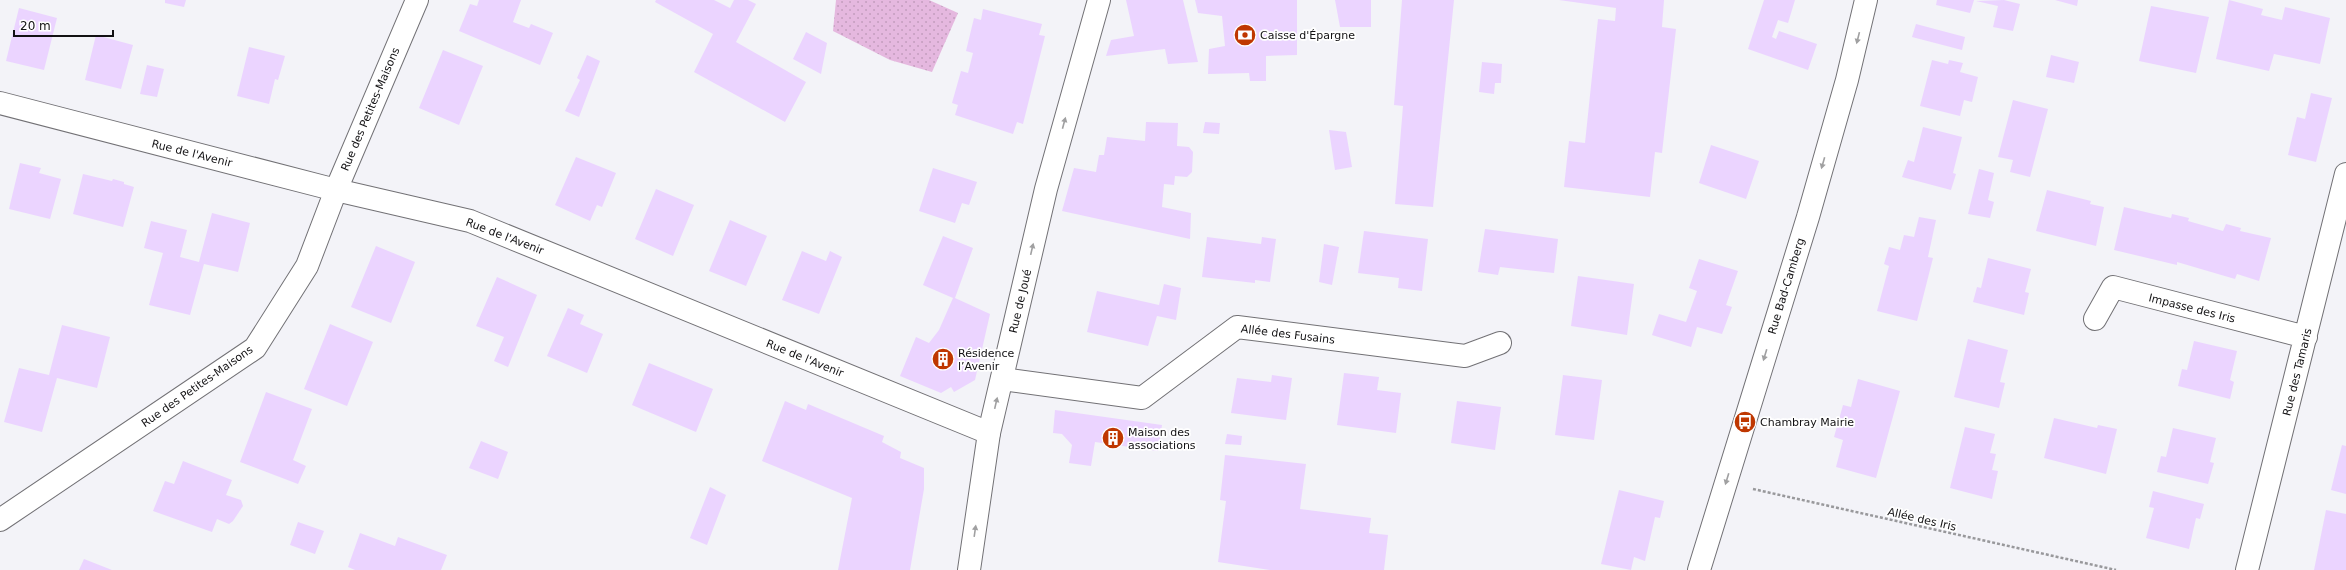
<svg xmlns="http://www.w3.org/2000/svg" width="2346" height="570" viewBox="0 0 2346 570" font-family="'DejaVu Sans',sans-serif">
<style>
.grass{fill:url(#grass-dots)}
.building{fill:#ebd4ff}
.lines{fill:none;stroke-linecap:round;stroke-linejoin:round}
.street-casing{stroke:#727175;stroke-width:24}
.secondary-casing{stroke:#727175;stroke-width:24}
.path{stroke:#98989b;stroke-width:2.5;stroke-dasharray:3 2;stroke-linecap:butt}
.street{stroke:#fff;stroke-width:22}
.secondary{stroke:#fff;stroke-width:22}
.oneway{fill:#a0a0a1}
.labels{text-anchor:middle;stroke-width:3.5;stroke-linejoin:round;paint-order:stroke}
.poi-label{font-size:11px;fill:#121113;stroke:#fff;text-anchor:start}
.street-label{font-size:11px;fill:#121113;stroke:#fff}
</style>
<defs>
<pattern id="grass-dots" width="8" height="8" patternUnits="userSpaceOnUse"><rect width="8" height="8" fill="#e5b8df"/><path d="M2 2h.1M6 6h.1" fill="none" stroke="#c39dbe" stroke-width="1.8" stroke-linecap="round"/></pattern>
</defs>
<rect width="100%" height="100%" fill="#f3f3f8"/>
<path class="grass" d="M836,0H929L958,13L932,72L890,60L833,31Z"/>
<path class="building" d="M165,0H186L184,7L165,3Z
M479,0H521L513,22L529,28L531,24L553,33L540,65L459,31L470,4L477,6Z
M656,0H714L730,8L734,0H748L756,4L736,42L806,82L785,122L694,72L713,34L655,2Z
M1126,0H1183L1198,62L1168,64L1165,49L1106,56L1111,40L1134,36Z
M1195,0H1297V55L1266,56V81H1250L1249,73L1208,74L1209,49L1225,46L1222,16L1198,13Z
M1335,0H1371V27H1340Z
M1402,0H1454L1433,207L1395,204L1403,106L1394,105Z
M1559,0H1664L1662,27L1676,29L1662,153L1655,152L1650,197L1564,187L1569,141L1585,143L1598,19L1615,21L1616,8Z
M1764,0H1795L1788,23L1778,20L1772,37L1776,39L1779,31L1817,44L1808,70L1748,49Z
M1937,0H1974L1970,13L1936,5Z
M2004,0L2020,4L2013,31L1993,27L1998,6L1976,1Z
M2055,0H2078L2077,6Z
M2229,0L2263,9L2261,15L2282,20L2285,7L2330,18L2320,64L2274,54L2269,71L2216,59Z
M2151,6L2209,17L2196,73L2139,61Z
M19,8L57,18L44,70L6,61Z
M983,9L1042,24L1039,35L1045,36L1023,124L1017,122L1013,134L955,115L958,105L952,103L961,71L968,73L973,53L966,51L974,18L981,20Z
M1916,24L1965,37L1962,50L1912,37Z
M806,32L827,43L821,74L793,59Z
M96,35L133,45L121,89L85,80Z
M249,47L285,56L278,80L275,79L269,104L237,96Z
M443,50L483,66L459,125L419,108Z
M587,55L600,61L579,117L565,111L580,80L577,78Z
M2051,55L2079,62L2074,83L2046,77Z
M1932,60L1948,64L1949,60L1963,63L1960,72L1978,77L1972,102L1964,100L1960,116L1920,106Z
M1482,62L1502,64L1501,83H1495L1494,94L1479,92Z
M147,65L164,69L157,97L140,94Z
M2311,93L2332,98L2316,162L2288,155L2297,117L2305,119Z
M2013,100L2048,109L2030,177L2010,172L2013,160L1998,157Z
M1146,122L1178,123L1177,146L1189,147L1193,152L1192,172L1187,177L1175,176L1174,185L1164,184L1162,207L1191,213L1190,239L1062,211L1074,168L1096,172L1099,155H1104L1107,137L1145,141Z
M1205,122L1220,123L1219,134L1203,133Z
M1923,127L1962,137L1953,173L1956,174L1951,190L1902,177L1908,160L1914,162Z
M1329,130L1346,132L1352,167L1335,170Z
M1711,145L1759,161L1746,199L1699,183Z
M576,157L616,173L602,207L597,205L590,221L555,205Z
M20,163L41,168L39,173L61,179L50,219L9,209Z
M933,168L977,182L969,205L962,203L955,223L919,211Z
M1979,169L1994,173L1988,200L1994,202L1990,218L1968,214Z
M83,174L112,181L113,179L124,182V184L134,187L123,227L73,214Z
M656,189L694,205L673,256L635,239Z
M2047,190L2091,201L2090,204L2104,207L2096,246L2036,231Z
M2124,207L2171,218L2172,214L2189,218L2188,221L2223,231L2226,224L2241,228L2240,231L2271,238L2259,281L2237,274L2235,279L2177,262V265L2114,250Z
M212,213L250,223L238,272L204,264L190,315L149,305L163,253L144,248L151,221L187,230L180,257L199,262Z
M1919,217L1936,220L1928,257L1933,258L1917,321L1877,311L1889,266L1884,264L1889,247L1900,250L1904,235L1914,237Z
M730,220L767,236L746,286L709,271Z
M1485,229L1558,239L1554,273L1500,267L1498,275L1478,272Z
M1364,231L1428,239L1422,291L1398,288L1399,278L1358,273Z
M943,236L973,248L955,298L990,314L975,380L954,392L951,387L941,393L900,376L916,337L929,343L939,330L953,298L923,285Z
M1207,237L1261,244L1262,237L1276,239L1270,282L1255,280V283L1202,277Z
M1324,244L1339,247L1332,285L1319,282Z
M376,246L415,262L391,323L351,307Z
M802,251L826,261L830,251L842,257L819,314L782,300Z
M1988,258L2031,269L2025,292L2029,293L2024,315L1973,302L1977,287L1981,288Z
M1699,259L1738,271L1726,305L1732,307L1722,334L1697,327L1691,347L1652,335L1659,314L1686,322L1697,291L1689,288Z
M1578,276L1634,284L1627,335L1571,326Z
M497,277L537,295L508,367L494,361L504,337L476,326Z
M1164,284L1181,288L1176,320L1157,316L1148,346L1087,332L1097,291L1159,305Z
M568,308L584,315L580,324L603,334L587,373L547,356Z
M330,324L373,342L347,406L304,389Z
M62,325L110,337L97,388L57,378L42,432L4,422L19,368L49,375Z
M1968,339L2008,350L2000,382L2005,383L1999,408L1954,397Z
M2194,341L2237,351L2230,380L2234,382L2230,399L2178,386L2182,369L2187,370Z
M649,363L713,389L696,432L632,405Z
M1344,373L1379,377L1377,390L1401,393L1396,433L1337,425Z
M1272,375L1292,378L1286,420L1231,413L1237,378L1271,382Z
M1563,375L1602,380L1594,440L1555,435Z
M1858,379L1900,391L1876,478L1836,467L1843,440L1834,437L1843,405L1851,407Z
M266,392L312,409L293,460L306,466L298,484L240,462Z
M785,401L806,410L808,404L884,436L882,442L901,452L900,458L924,468V489L910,570H838L852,498L762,461Z
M1457,401L1501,407L1495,450L1451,443Z
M1055,410L1162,425L1158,451L1095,442L1091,466L1069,463L1072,445L1062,434L1053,433Z
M2054,418L2097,428L2098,425L2117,429L2106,474L2044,458Z
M1965,427L1995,434L1990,453L1996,454L1992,470L1998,471L1992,499L1950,488Z
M2173,428L2216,438L2210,462L2214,463L2208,484L2157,472L2161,456L2166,457Z
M1227,434L1242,436L1241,445L1225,444Z
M481,441L508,452L498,479L469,468Z
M2342,445L2346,446V494L2331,490Z
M1225,455L1306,464L1300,509L1371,518L1369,533L1388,535L1384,570H1270L1218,562L1226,501L1220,500Z
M183,461L232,480L226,495L241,500L243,506L233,521L229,524L217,519L212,532L153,511L165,481L174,484Z
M710,487L726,495L707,545L690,538Z
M1619,490L1664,501L1660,518L1655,517L1645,561L1634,557L1631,570L1601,564Z
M2153,491L2204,504L2200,519L2196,518L2189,549L2146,538L2154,508L2149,507Z
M2326,510L2346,514V570H2314Z
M298,522L324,531L315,554L290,545Z
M360,533L395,546L398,537L447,555L441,570H355L348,567Z
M84,559L112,570H79Z"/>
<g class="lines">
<g class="street-casing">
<path id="street" d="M0,103L336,190L470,221L989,433
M2095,319L2113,287L2306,337
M1002,379L1142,398L1237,327L1465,356L1500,343
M0,520L255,348L307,266L336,190L417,0
M2247,570L2346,174"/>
</g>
<g class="secondary-casing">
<path id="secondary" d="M969,570L989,433L1046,189L1099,0
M1699,570L1808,217L1847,80L1866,0"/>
</g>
<path class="path" d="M1753,489L2116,570"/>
<use href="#street" class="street"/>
<use href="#secondary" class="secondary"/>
</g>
<defs><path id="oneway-solid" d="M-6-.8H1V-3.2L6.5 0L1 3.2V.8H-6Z"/></defs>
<g class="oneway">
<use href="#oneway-solid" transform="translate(1858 38) rotate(104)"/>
<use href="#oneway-solid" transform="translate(1064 123) rotate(-75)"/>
<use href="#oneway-solid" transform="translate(1823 163) rotate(106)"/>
<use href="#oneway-solid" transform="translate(1032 249) rotate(-77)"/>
<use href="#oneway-solid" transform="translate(1765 355) rotate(107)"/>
<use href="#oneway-solid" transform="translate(996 403) rotate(-77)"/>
<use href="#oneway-solid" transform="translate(1727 479) rotate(107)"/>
<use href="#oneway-solid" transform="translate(975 531) rotate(-82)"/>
</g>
<defs>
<g id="bank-disc" transform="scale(1.15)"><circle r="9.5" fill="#bf3700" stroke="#fff"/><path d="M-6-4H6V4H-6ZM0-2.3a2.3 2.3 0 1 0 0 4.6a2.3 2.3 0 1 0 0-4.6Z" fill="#fff"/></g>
<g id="building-disc" transform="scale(1.15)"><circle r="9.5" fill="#bf3700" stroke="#fff"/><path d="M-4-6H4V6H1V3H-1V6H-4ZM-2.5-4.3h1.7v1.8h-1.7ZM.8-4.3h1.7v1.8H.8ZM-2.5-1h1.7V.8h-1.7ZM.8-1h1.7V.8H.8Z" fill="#fff"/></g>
<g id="bus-disc" transform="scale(1.15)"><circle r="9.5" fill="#bf3700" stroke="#fff"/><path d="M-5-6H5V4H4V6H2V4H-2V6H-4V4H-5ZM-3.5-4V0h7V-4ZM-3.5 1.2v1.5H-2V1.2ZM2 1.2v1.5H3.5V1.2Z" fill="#fff"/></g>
</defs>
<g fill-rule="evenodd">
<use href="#bank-disc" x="1245" y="35"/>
<use href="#building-disc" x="943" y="359"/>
<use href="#bus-disc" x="1745" y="422"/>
<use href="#building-disc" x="1113" y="438"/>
</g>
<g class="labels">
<g class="poi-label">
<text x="1260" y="39">Caisse d'Épargne</text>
<text x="958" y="357">Résidence<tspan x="958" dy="13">l’Avenir</tspan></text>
<text x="1760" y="426">Chambray Mairie</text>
<text x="1128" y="436">Maison des<tspan x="1128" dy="13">associations</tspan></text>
</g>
<g class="street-label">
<text transform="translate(370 109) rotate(-67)" y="4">Rue des Petites-Maisons</text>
<text transform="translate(192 153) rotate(14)" y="4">Rue de l'Avenir</text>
<text transform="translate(505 236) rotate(21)" y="4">Rue de l'Avenir</text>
<text transform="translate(1786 286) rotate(-73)" y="4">Rue Bad-Camberg</text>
<text transform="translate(1020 301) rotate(-77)" y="4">Rue de Joué</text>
<text transform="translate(2192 308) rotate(14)" y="4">Impasse des Iris</text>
<text transform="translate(1288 334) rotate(7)" y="4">Allée des Fusains</text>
<text transform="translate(805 358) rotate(22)" y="4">Rue de l'Avenir</text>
<text transform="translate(2297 372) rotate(-76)" y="4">Rue des Tamaris</text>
<text transform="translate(197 386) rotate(-35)" y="4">Rue des Petites-Maisons</text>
<text transform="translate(1922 519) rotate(13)" y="4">Allée des Iris</text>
</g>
</g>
<path d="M14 30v6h99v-6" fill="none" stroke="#121113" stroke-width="2"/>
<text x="20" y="30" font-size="12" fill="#121113" stroke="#ffffff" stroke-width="3" paint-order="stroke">20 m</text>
</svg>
